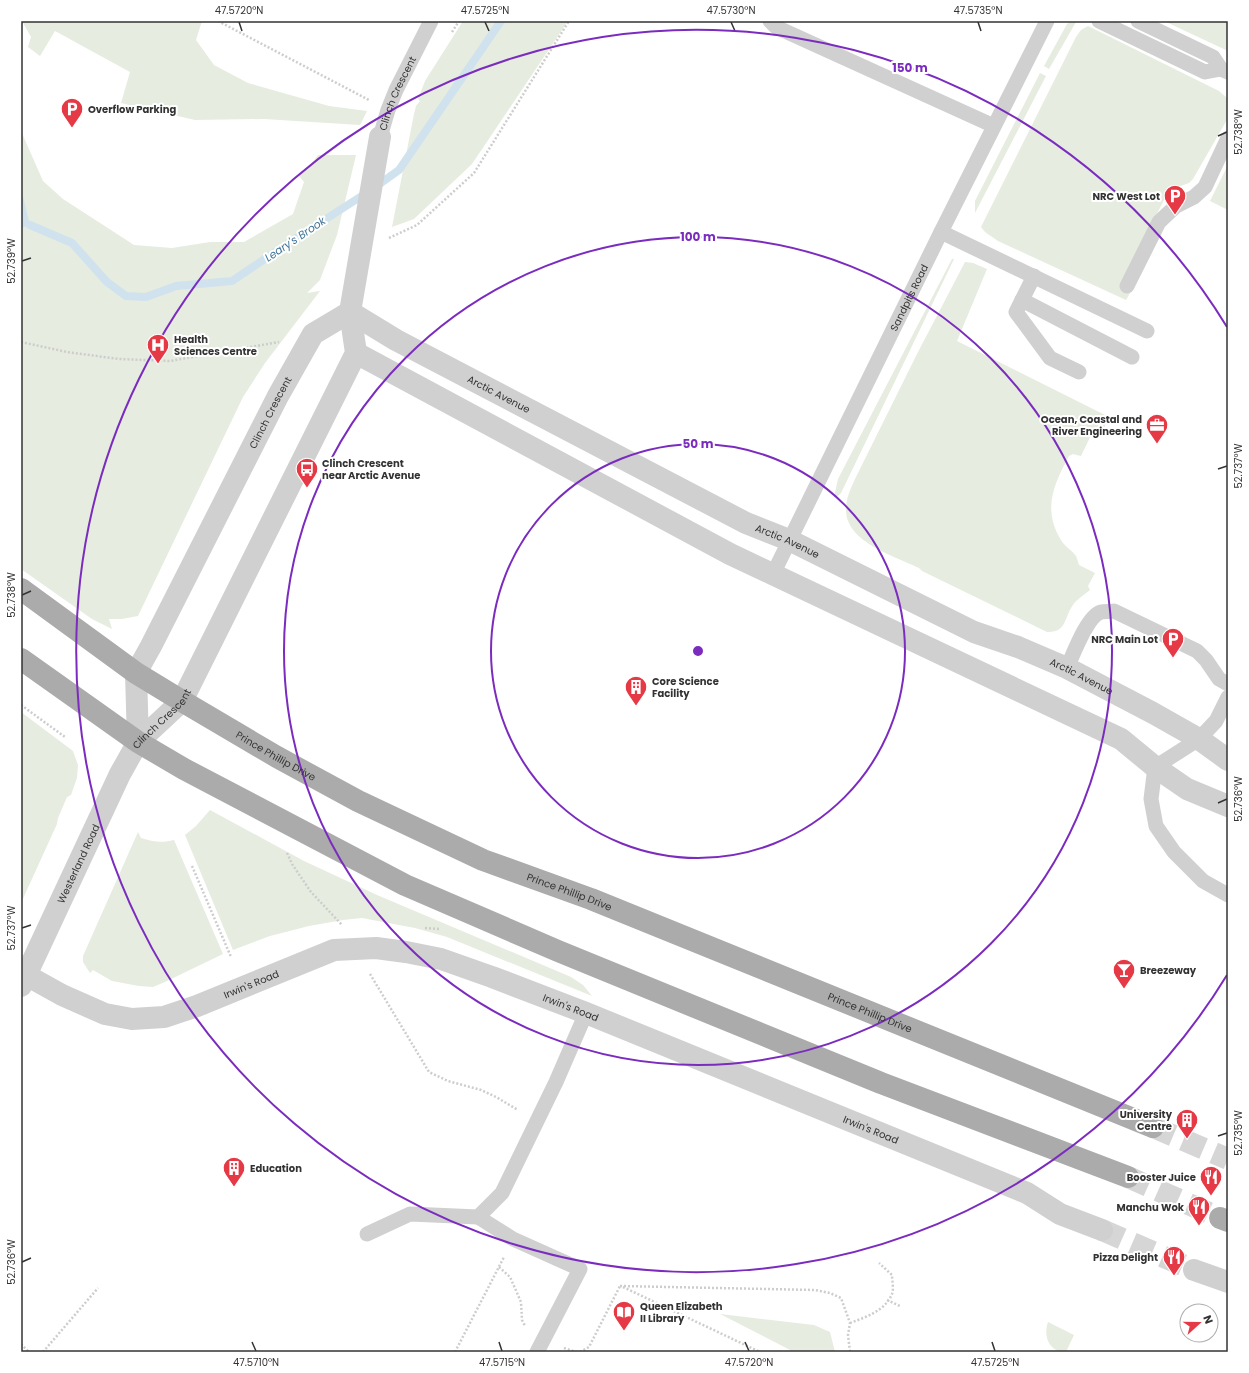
<svg xmlns="http://www.w3.org/2000/svg" width="1249" height="1373" viewBox="0 0 1249 1373" font-family="Poppins,sans-serif">
<style>
.green{fill:#e6ecdf}
.water{fill:#cfe2ee}
.lines{fill:none;stroke-linecap:round;stroke-linejoin:round}
.stream{stroke:#cfe2ee;stroke-width:8}
.street-tunnel{stroke:#d6d6d6;stroke-width:22;stroke-dasharray:22 11;stroke-linecap:butt}
.primary-tunnel{stroke:#d6d6d6;stroke-width:22;stroke-dasharray:22 11;stroke-linecap:butt}
.path{stroke:#cdcdcd;stroke-width:2.5;stroke-dasharray:2 2;stroke-linecap:butt}
.lane{stroke:#d0d0d0;stroke-width:15}
.street{stroke:#d0d0d0;stroke-width:22}
.primary{stroke:#ababab;stroke-width:22}
.ticks{fill:none;stroke:#333;stroke-width:1.5}
.ring{fill:none;stroke:#7b2cbf;stroke-width:2}
.labels{text-anchor:middle;stroke-width:4;stroke-linejoin:round;paint-order:stroke}
.street-label{font-size:10px;fill:#333;stroke:#fff}
.poi-label{font-size:10px;font-weight:bold;fill:#333;stroke:#fff;text-anchor:start}
.water-label{font-size:11px;font-style:italic;fill:#3f7597;stroke:#fff}
.centre{fill:#7b2cbf;stroke:#fff;stroke-width:2}
.ring-label{font-size:12px;text-anchor:middle;font-weight:bold;fill:#7b2cbf;stroke:#fff;stroke-width:4;stroke-linejoin:round;paint-order:stroke}
.neatline{fill:none;stroke:#333;stroke-width:1.5}
.ticks-label{font-size:10px;text-anchor:middle;fill:#333}
</style>
<rect width="100%" height="100%" fill="#fff"/>
<path class="green" d="M22,21H202L196,40L214,65L248,83L329,106L367,111L360,125L264,119L195,120L121,103L130,72L55,31L40,56L28,47L31,37Z
M463,21H568L472,164L414,219L392,227L414,114L416,106L420,101L418,99L425,81Z
M1164,21H1228V51Z
M1070,22H1076L1049,69L1044,66L1067,24Z
M1088,26L1219,91L1226,97L1228,100V118L1193,179L1189,183L1172,189L1167,194L1122,283L1133,288L1126,300L998,241L985,232L981,227L1076,37L1081,30Z
M1040,73L1046,76L975,213V201Z
M21,131L43,181L63,199L134,245L172,248L210,242H244L293,214L304,182L299,176L310,166L318,155H356L337,235L320,280L307,293L320,291L265,363L243,397L138,616L122,619H109L112,629L92,619L21,569Z
M1228,165V210L1210,201Z
M952,259H954L841,493L838,496L834,497L838,479Z
M965,262L973,263L987,269L957,341L1109,417L1101,435L1093,431L1081,456L1073,454L1069,456C1054,484 1042,509 1061,540C1065,547 1072,550 1076,556C1077,558 1078,562 1079,565L1095,573L1088,586L1090,590C1084,595 1077,599 1073,605C1064,617 1067,633 1047,632L922,571L919,568C895,556 845,542 846,509C846,498 851,488 855,479L917,354Z
M21,712L73,751L78,765L77,778L71,795L67,797L58,818L57,824L21,903Z
M210,810L304,861L377,895L571,977L583,985L592,996L447,937L415,928L362,918L343,920L309,926L270,936L233,950L185,835L196,826Z
M138,832L141,838C153,842 162,843 174,840L223,954L167,981L153,987L139,986L112,981L93,970L90,973L83,962V956Z
M720,1314L814,1325L830,1332L835,1352H794Z
M1048,1322L1074,1335L1066,1352C1049,1352 1043,1336 1048,1322Z"/>
<path class="water" d="M21,189L30,225L21,228Z"/>
<g class="lines">
<path class="stream" d="M30,225L72,243L107,282L126,296L146,297L176,286L232,281L287,244L371,190L399,170L501,21"/>
<path class="street-tunnel" d="M1102,1230L1194,1270"/>
<path class="primary-tunnel" d="M1153,1127L1228,1159
M1128,1177L1220,1218"/>
<path class="path" d="M218,21L369,100
M452,32L459,21
M389,238L417,225L474,173L569,21
M21,342L67,352L119,359L170,361L279,342
M21,705L65,737
M287,853L292,864L311,892L342,925
M192,866L231,957
M425,928L440,929
M370,974L429,1072L448,1081L481,1090L496,1097L518,1110
M499,1267L510,1277L521,1302L522,1320L525,1326
M620,1286L815,1290L830,1293L841,1298L850,1323L848,1335L850,1352
M623,1287L760,1352
M887,1300L900,1306
M850,1323C866,1317 885,1311 892,1294C894,1289 892,1280 892,1275L879,1263
M21,1344L29,1352
M564,1348L576,1352
M43,1352L98,1288
M455,1352L504,1257
M580,1352L589,1347L620,1286"/>
<g class="lane">
<path d="M770,21L776,27L994,126"/>
<path d="M1099,21L1205,72L1221,69"/>
<path d="M1138,21L1213,57L1221,69L1228,72"/>
<path id="s1" d="M380,137L388,110L396,90L431,21"/>
<path d="M941,232L1147,331"/>
<path d="M1034,276L1016,312L1050,358L1079,372"/>
<path d="M1127,286L1159,222L1176,206L1194,197L1205,187L1228,138"/>
<path d="M1022,300L1132,357"/>
<path id="s2" d="M773,574L941,232L1047,21"/>
<path d="M1067,668C1073,655 1087,616 1101,612C1105,611 1110,612 1114,611L1197,651L1206,660L1219,679L1228,684"/>
<path d="M1228,697L1216,721L1199,739L1155,767L1151,799L1156,826L1174,852L1203,881L1228,895"/>
<path d="M367,1234L410,1214L478,1217"/>
<path d="M537,1352L580,1269L513,1239L478,1217L502,1193L556,1082L586,1013"/>
</g>
<g class="street">
<path id="s3" d="M350,312L396,340L746,523L789,540L974,632L1018,647L1067,668L1153,713L1199,739L1228,760"/>
<path d="M356,353L730,554L1121,739L1155,767L1187,789L1228,806"/>
<path id="s4" d="M138,742L136,673L151,646L278,396L313,334L350,312"/>
<path id="s5" d="M26,975L62,995L105,1014L132,1019L164,1017L197,1006L334,950L376,948L406,952L441,959L492,977L586,1013L1027,1193L1060,1214L1102,1230"/>
<path id="s6" d="M21,986L120,774L138,742L182,701L356,353L350,312L380,137"/>
<path d="M1194,1270L1228,1282"/>
</g>
<g class="primary">
<path id="s7" d="M21,589L136,673L182,701L277,757L358,801L483,860L591,899L1153,1127"/>
<path d="M21,659L138,742L184,769L405,885L558,951L881,1083L1128,1177"/>
<path d="M1220,1218L1228,1221"/>
</g>
</g>
<path class="ticks" d="M239,22L242,31M485,22L489,31M731,22L735,31M978,22L981,31M1218,136L1227,132M22,261L31,258M1218,469L1227,466M22,595L31,591M1218,803L1227,799M22,928L31,925M1218,1136L1227,1133M22,1262L31,1258M252,1342L256,1351M499,1342L502,1351M745,1342L749,1351M992,1342L995,1351"/>
<g class="ring">
<circle cx="698" cy="651" r="207"/>
<circle cx="698" cy="651" r="414"/>
<path d="M1227 975A621 621 0 1 1 1227 327"/>
</g>
<defs>
<g id="parking-pin" transform="scale(1.15)"><path d="M0 17L-7.5 6A9.5 9.5 0 1 1 7.5 6Z" fill="#e63946" stroke="#fff"/><path d="M-3.5-5.5H1a3.5 3.5 0 0 1 0 7H-1V5.5H-3.5ZM-1-3.4V-.6H.8a1.4 1.4 0 0 0 0-2.8Z" fill="#fff"/></g>
<g id="hospital-pin" transform="scale(1.15)"><path d="M0 17L-7.5 6A9.5 9.5 0 1 1 7.5 6Z" fill="#e63946" stroke="#fff"/><path d="M-5-5h3v3.5h4V-5h3V5h-3V1.5h-4V5h-3Z" fill="#fff"/></g>
<g id="office-pin" transform="scale(1.15)"><path d="M0 17L-7.5 6A9.5 9.5 0 1 1 7.5 6Z" fill="#e63946" stroke="#fff"/><path d="M-6-3h4V-5.5h4V-3h4V5H-6ZM-1-4.5V-3h2v-1.5ZM-6 0V1H6V0Z" fill="#fff"/></g>
<g id="bus-pin" transform="scale(1.15)"><path d="M0 17L-7.5 6A9.5 9.5 0 1 1 7.5 6Z" fill="#e63946" stroke="#fff"/><path d="M-5-6H5V4H4V6H2V4H-2V6H-4V4H-5ZM-3.5-4V0h7V-4ZM-3.5 1.2v1.5H-2V1.2ZM2 1.2v1.5H3.5V1.2Z" fill="#fff"/></g>
<g id="building-pin" transform="scale(1.15)"><path d="M0 17L-7.5 6A9.5 9.5 0 1 1 7.5 6Z" fill="#e63946" stroke="#fff"/><path d="M-4-6H4V6H1V3H-1V6H-4ZM-2.5-4.3h1.7v1.8h-1.7ZM.8-4.3h1.7v1.8H.8ZM-2.5-1h1.7V.8h-1.7ZM.8-1h1.7V.8H.8Z" fill="#fff"/></g>
<g id="bar-pin" transform="scale(1.15)"><path d="M0 17L-7.5 6A9.5 9.5 0 1 1 7.5 6Z" fill="#e63946" stroke="#fff"/><path d="M-6-5H6L.8 .8V4.5H3.5V6h-7V4.5H-.8V.8Z" fill="#fff"/></g>
<g id="restaurant-pin" transform="scale(1.15)"><path d="M0 17L-7.5 6A9.5 9.5 0 1 1 7.5 6Z" fill="#e63946" stroke="#fff"/><path d="M-5-6h1v4h1v-4h1v4h1v-4h1v5L-1.5 .5V6h-2V.5L-5-1ZM5-6V6H3V1.5H1.5Q1.5-4 5-6Z" fill="#fff"/></g>
<g id="library-pin" transform="scale(1.15)"><path d="M0 17L-7.5 6A9.5 9.5 0 1 1 7.5 6Z" fill="#e63946" stroke="#fff"/><path d="M-6-4Q-3-5.5-.7-3.5V5Q-3 3-6 4ZM6-4Q3-5.5 .7-3.5V5Q3 3 6 4Z" fill="#fff"/></g>
</defs>
<g fill-rule="evenodd">
<use href="#parking-pin" x="72" y="109"/>
<use href="#parking-pin" x="1175" y="196"/>
<use href="#hospital-pin" x="158" y="345"/>
<use href="#office-pin" x="1157" y="425"/>
<use href="#bus-pin" x="307" y="469"/>
<use href="#parking-pin" x="1173" y="639"/>
<use href="#building-pin" x="636" y="687"/>
<use href="#bar-pin" x="1124" y="970"/>
<use href="#building-pin" x="1187" y="1120"/>
<use href="#building-pin" x="234" y="1168"/>
<use href="#restaurant-pin" x="1211" y="1177"/>
<use href="#restaurant-pin" x="1199" y="1207"/>
<use href="#restaurant-pin" x="1174" y="1257"/>
<use href="#library-pin" x="624" y="1312"/>
</g>
<g class="labels">
<g class="street-label">
<text dy="4" stroke="none"><textPath href="#s1" startOffset="47">Clinch Crescent</textPath></text>
<text dy="4" stroke="none"><textPath href="#s2" startOffset="308">Sandpits Road</textPath></text>
<text dy="4" stroke="none"><textPath href="#s3" startOffset="170">Arctic Avenue</textPath></text>
<text dy="4" stroke="none"><textPath href="#s4" startOffset="362">Clinch Crescent</textPath></text>
<text dy="4" stroke="none"><textPath href="#s3" startOffset="494">Arctic Avenue</textPath></text>
<text dy="4" stroke="none"><textPath href="#s3" startOffset="818">Arctic Avenue</textPath></text>
<text dy="4" stroke="none"><textPath href="#s6" startOffset="304">Clinch Crescent</textPath></text>
<text dy="4" stroke="none"><textPath href="#s7" startOffset="305">Prince Phillip Drive</textPath></text>
<text dy="4" stroke="none"><textPath href="#s6" startOffset="135">Westerland Road</textPath></text>
<text dy="4" stroke="none"><textPath href="#s7" startOffset="629">Prince Phillip Drive</textPath></text>
<text dy="4" stroke="none"><textPath href="#s5" startOffset="241">Irwin's Road</textPath></text>
<text dy="4" stroke="none"><textPath href="#s5" startOffset="577">Irwin's Road</textPath></text>
<text dy="4" stroke="none"><textPath href="#s7" startOffset="953">Prince Phillip Drive</textPath></text>
<text dy="4" stroke="none"><textPath href="#s5" startOffset="901">Irwin's Road</textPath></text>
</g>
<g class="poi-label">
<text x="88" y="113">Overflow Parking</text>
<text x="1160" y="200" text-anchor="end">NRC West Lot</text>
<text x="174" y="343">Health<tspan x="174" dy="12">Sciences Centre</tspan></text>
<text x="1142" y="423" text-anchor="end">Ocean, Coastal and<tspan x="1142" dy="12">River Engineering</tspan></text>
<text x="322" y="467">Clinch Crescent<tspan x="322" dy="12">near Arctic Avenue</tspan></text>
<text x="1158" y="643" text-anchor="end">NRC Main Lot</text>
<text x="652" y="685">Core Science<tspan x="652" dy="12">Facility</tspan></text>
<text x="1140" y="974">Breezeway</text>
<text x="1172" y="1118" text-anchor="end">University<tspan x="1172" dy="12">Centre</tspan></text>
<text x="250" y="1172">Education</text>
<text x="1196" y="1181" text-anchor="end">Booster Juice</text>
<text x="1184" y="1211" text-anchor="end">Manchu Wok</text>
<text x="1158" y="1261" text-anchor="end">Pizza Delight</text>
<text x="640" y="1310">Queen Elizabeth<tspan x="640" dy="12">II Library</tspan></text>
</g>
<g class="water-label">
<text transform="translate(295 239) rotate(-34)" y="4">Leary's Brook</text>
</g>
</g>
<circle cx="698" cy="651" r="6" class="centre"/>
<g class="ring-label">
<text x="910" y="72">150 m</text>
<text x="698" y="241">100 m</text>
<text x="698" y="448">50 m</text>
</g>
<rect width="1249" height="1373" fill="none" stroke="#ffffff" stroke-width="44"/>
<g transform="translate(1199 1323) rotate(69)"><circle r="19" fill="#ffffff" stroke="#adadad"/>
<path d="M0-3L7 15L0 10L-7 15Z" fill="#e63946"/>
<text y="-6" font-size="11" font-weight="bold" text-anchor="middle" fill="#333333">N</text>
</g>
<rect x="22" y="22" width="1205" height="1329" class="neatline"/>
<g class="ticks-label">
<text x="239" y="14">47.5720°N</text>
<text x="485" y="14">47.5725°N</text>
<text x="731" y="14">47.5730°N</text>
<text x="978" y="14">47.5735°N</text>
<text transform="translate(1238 132) rotate(-90)" y="4">52.738°W</text>
<text transform="translate(11 261) rotate(-90)" y="4">52.739°W</text>
<text transform="translate(1238 466) rotate(-90)" y="4">52.737°W</text>
<text transform="translate(11 595) rotate(-90)" y="4">52.738°W</text>
<text transform="translate(1238 799) rotate(-90)" y="4">52.736°W</text>
<text transform="translate(11 928) rotate(-90)" y="4">52.737°W</text>
<text transform="translate(1238 1133) rotate(-90)" y="4">52.735°W</text>
<text transform="translate(11 1262) rotate(-90)" y="4">52.736°W</text>
<text x="256" y="1366">47.5710°N</text>
<text x="502" y="1366">47.5715°N</text>
<text x="749" y="1366">47.5720°N</text>
<text x="995" y="1366">47.5725°N</text>
</g>
</svg>
